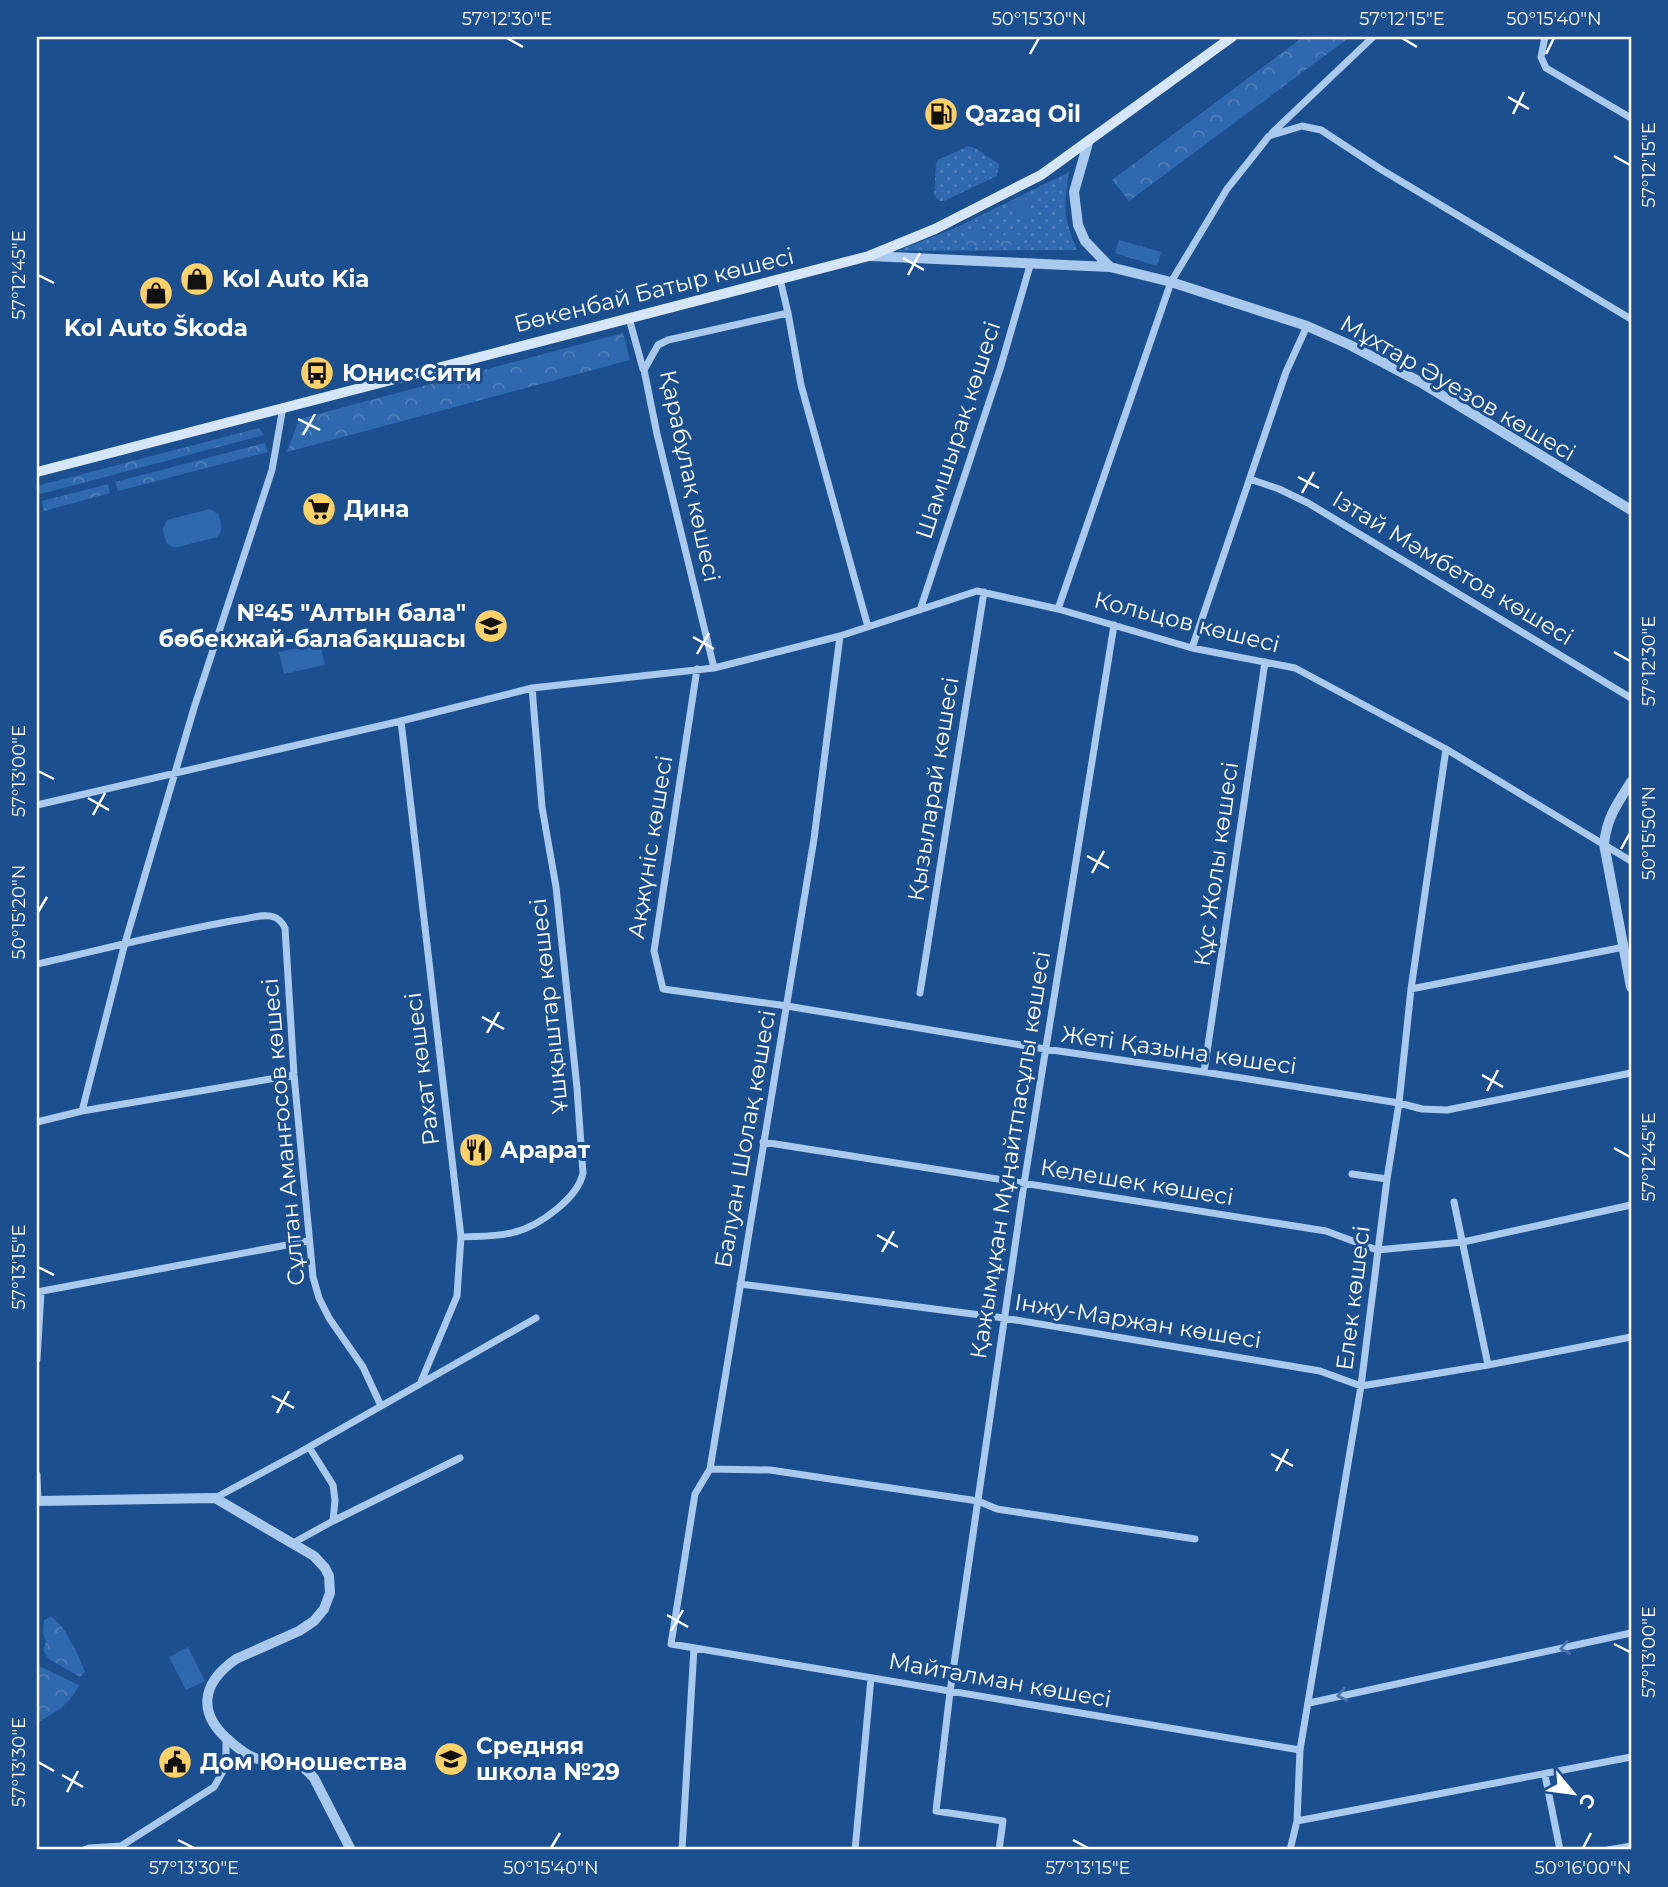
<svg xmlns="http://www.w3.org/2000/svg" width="1668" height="1887" viewBox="0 0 1668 1887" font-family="Montserrat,sans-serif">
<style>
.grass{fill:url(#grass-dots)}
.forest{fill:url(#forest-crowns)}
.park{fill:#2e69ad}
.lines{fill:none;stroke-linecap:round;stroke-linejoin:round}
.minor{stroke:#a9c9ee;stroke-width:7}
.tertiary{stroke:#a9c9ee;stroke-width:10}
.secondary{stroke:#d6e6fa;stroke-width:10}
.oneway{stroke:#4674ac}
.ticks{fill:none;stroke:#fff;stroke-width:2.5}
.labels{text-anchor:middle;stroke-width:6;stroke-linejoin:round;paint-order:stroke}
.poi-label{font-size:23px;font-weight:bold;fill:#fff;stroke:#1b4f8f;text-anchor:start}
.street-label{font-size:23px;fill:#fff;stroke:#1b4f8f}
.neatline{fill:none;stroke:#fff;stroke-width:2.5}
.ticks-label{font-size:18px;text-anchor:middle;fill:#fff}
</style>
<defs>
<pattern id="grass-dots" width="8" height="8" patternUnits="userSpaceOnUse" patternTransform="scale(1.75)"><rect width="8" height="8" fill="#2e69ad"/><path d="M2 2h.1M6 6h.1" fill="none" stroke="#4d80b9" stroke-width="1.8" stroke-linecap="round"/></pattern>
<pattern id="forest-crowns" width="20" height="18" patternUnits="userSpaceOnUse" patternTransform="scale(1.75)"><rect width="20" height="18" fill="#2e69ad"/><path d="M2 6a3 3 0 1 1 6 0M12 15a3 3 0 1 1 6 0" fill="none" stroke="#4d80b9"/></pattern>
</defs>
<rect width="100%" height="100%" fill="#1b4f8f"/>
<path class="grass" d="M968,146L975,148L999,164L997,176L944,201H939L934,195L936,164L938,160Z
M1069,172C1064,206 1063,218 1077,250L897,251L955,228Z"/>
<path class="forest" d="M1303,37H1350L1129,201L1112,180Z
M1026,199L1028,204L1027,215C1019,219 1015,218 1009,212L1019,200Z
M977,230L982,232L985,240C978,246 974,248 965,244L964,238Z
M1007,233H1017L1025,240L1021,246L1011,244L1004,247L999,245L1000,240Z
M1119,240L1161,252L1157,266L1115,253Z
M623,333L630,360L287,452L299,419Z
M259,428L264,435L37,495V486Z
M265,443L268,452L118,491L115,482Z
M108,484L110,493L44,511L42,501Z
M51,1617C65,1624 79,1657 85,1672L80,1677L49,1659L43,1650L46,1642L43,1633L44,1620Z
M37,1665L79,1685C71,1704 54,1713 37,1723Z"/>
<path class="park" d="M210,509L218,514C221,522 224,530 217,537L178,547C166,548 164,538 163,528L167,520Z
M320,643L325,665L284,674L279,652Z
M188,1647L205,1681L186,1690L169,1657Z"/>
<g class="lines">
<path class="minor" d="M1545,37L1541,57L1546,68L1631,118
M1272,133L1373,37
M780,279L788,313L801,385L868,627
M629,318L643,369
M1250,479L1279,489L1308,503L1631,698
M1058,609L1171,282L1227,189L1269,136L1302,126L1321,130L1382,170L1631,319
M920,610L1000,369L1031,262
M840,636L814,839L710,1469L695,1494L671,1644L1300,1750
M1192,648L1286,372L1307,326
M714,668L657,434L644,370L658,345L668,340L788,313
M697,669L654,951L663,989L787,1006L1045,1049L1204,1072L1399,1103L1422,1109L1447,1110L1631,1073
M401,721L461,1237L457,1296L420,1384
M37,805L401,721L532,688L714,668L840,636L977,591L1058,609L1192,648L1295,668L1446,749L1631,861
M37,964C104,949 169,932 237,920C248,919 264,913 274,917C280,919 283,924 285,928L294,1075L313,1277L319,1298L329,1318L363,1367L381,1406
M1411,989L1624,947
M920,993L984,592
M1204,1072L1265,662
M82,1111L125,943L194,708L272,470L283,407
M37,1122L82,1111L294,1075
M763,1142L1326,1231L1377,1250L1463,1242L1631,1205
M1352,1174L1387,1179
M1454,1202L1488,1365
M461,1237C479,1236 498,1237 515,1232C539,1226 578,1198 583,1173L577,1088L556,887L542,807L532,688
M740,1284L1004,1318L1320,1371L1361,1386L1488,1365L1631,1337
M37,1292L308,1241
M37,1359L41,1292
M309,1447L333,1485L335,1500L333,1521
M710,1469L770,1470L978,1501L997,1509L1195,1539
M37,1475L38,1501
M215,1498L295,1455L536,1318
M293,1543L333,1521L460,1458
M1309,1703L1631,1633
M1545,1775L1560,1850
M1297,1821L1631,1757
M84,1850L89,1848L121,1846L214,1787L226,1766V1738
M682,1850L694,1648
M855,1850L871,1678
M999,1850L1003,1821L936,1811L950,1692L1024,1184L1114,625
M1290,1850L1297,1821L1300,1750L1361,1386L1387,1179L1399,1103L1411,989L1446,749
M1608,1850L1631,1846"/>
<path class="tertiary" d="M1088,143L1074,192L1078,225L1085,241L1110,267L1171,282L1307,326L1350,345L1420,382L1631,510
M870,256L1110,267
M1631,782C1617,804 1607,817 1604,844L1631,987
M37,1501L215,1498L314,1556L325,1568L329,1576L330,1593L324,1609L314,1621L299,1631L236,1659C200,1684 197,1715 232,1743C239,1749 246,1755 255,1758C281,1768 291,1751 314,1778L351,1850"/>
<path class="secondary" d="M37,472L869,256L935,229L1041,175L1232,37"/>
</g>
<defs><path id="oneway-chevron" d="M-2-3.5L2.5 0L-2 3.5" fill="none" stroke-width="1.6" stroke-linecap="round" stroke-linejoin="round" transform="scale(1.75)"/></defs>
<g class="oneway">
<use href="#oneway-chevron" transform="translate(1565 1648) rotate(168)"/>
<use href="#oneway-chevron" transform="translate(1342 1695) rotate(168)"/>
</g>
<path class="ticks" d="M507,38L523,47M1402,38L1417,47M1030,54L1039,38M1546,54L1554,38M1508,97L1529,109M1513,114L1524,92M1614,156L1630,165M903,258L924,270M38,275L54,283M908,275L920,253M298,419L320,430M303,435L315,414M1298,477L1319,488M1302,493L1314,472M693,637L714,649M1614,652L1630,661M697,654L709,633M38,771L54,779M88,798L109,810M93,815L105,793M1621,849L1630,833M1087,856L1109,868M1092,873L1104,851M38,912L47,897M482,1017L504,1029M487,1033L499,1012M1482,1075L1503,1087M1487,1091L1498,1070M1614,1148L1630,1157M877,1235L898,1247M882,1252L894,1231M38,1267L54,1275M272,1396L294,1408M277,1413L289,1391M1271,1454L1293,1466M1276,1471L1288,1449M667,1615L688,1627M671,1631L683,1610M1614,1644L1630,1652M38,1762L54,1771M62,1775L83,1787M67,1792L78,1771M178,1840L194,1848M1073,1840L1088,1848M551,1848L560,1833M1583,1848L1591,1833"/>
<defs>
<g id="fuel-disc" transform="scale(1.75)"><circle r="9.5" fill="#ffd166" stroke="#1b4f8f"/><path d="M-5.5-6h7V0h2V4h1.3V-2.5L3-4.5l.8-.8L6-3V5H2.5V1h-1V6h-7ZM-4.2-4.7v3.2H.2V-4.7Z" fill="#111"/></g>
<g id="shop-disc" transform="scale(1.75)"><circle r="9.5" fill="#ffd166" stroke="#1b4f8f"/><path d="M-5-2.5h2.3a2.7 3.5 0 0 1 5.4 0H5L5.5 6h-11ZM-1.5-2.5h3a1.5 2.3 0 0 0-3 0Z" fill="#111"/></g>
<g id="bus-disc" transform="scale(1.75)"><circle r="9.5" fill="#ffd166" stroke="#1b4f8f"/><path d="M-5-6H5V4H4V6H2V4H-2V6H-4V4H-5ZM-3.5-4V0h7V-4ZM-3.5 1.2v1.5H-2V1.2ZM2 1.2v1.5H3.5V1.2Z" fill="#111"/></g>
<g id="supermarket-disc" transform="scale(1.75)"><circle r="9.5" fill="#ffd166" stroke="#1b4f8f"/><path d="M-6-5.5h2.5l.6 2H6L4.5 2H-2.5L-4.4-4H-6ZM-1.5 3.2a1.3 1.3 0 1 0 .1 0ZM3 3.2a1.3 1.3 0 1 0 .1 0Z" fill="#111"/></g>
<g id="school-disc" transform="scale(1.75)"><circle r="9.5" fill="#ffd166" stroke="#1b4f8f"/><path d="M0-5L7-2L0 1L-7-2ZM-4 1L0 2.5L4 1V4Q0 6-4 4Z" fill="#111"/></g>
<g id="restaurant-disc" transform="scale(1.75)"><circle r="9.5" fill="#ffd166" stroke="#1b4f8f"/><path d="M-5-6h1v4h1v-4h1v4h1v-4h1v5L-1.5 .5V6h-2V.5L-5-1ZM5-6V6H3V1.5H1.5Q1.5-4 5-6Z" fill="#111"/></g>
<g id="civic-disc" transform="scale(1.75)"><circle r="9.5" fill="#ffd166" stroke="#1b4f8f"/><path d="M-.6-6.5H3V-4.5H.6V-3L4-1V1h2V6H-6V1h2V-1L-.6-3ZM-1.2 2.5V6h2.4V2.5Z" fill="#111"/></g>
</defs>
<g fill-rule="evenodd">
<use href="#fuel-disc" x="941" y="114"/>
<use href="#shop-disc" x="197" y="279"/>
<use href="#shop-disc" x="156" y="293"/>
<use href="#bus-disc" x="317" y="373"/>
<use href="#supermarket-disc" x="319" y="509"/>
<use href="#school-disc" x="491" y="626"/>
<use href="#restaurant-disc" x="476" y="1150"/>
<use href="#school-disc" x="451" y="1759"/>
<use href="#civic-disc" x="175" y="1762"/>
</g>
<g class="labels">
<g class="poi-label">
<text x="965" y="122">Qazaq Oil</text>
<text x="222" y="287">Kol Auto Kia</text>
<text x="156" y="336" text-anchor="middle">Kol Auto Škoda</text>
<text x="342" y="381">Юнис Сити</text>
<text x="344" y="517">Дина</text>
<text x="466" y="621" text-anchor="end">№45 "Алтын бала"<tspan x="466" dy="26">бөбекжай-балабақшасы</tspan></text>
<text x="500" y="1158">Арарат</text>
<text x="476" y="1754">Средняя<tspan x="476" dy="26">школа №29</tspan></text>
<text x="200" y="1770">Дом Юношества</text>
</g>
<g class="street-label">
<text transform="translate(654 290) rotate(-14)" y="8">Бөкенбай Батыр көшесі</text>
<text transform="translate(1458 388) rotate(30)" y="8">Мұхтар Әуезов көшесі</text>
<text transform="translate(958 430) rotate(-72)" y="8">Шамшырақ көшесі</text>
<text transform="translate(690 476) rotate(78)" y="8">Қарабұлақ көшесі</text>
<text transform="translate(1453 568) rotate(31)" y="8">Ізтай Мәмбетов көшесі</text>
<text transform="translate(1187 622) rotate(14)" y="8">Кольцов көшесі</text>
<text transform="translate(933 789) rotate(-81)" y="8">Қызыларай көшесі</text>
<text transform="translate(650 847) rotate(-81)" y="8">Ақжүніс көшесі</text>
<text transform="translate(1216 864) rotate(-82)" y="8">Құс Жолы көшесі</text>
<text transform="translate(549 1006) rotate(-96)" y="8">Ұшқыштар көшесі</text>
<text transform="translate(1179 1050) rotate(8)" y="8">Жеті Қазына көшесі</text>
<text transform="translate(422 1069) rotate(-97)" y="8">Рахат көшесі</text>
<text transform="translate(283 1132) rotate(-95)" y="8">Сұлтан Аманғосов көшесі</text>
<text transform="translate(745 1139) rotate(-80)" y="8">Балуан Шолақ көшесі</text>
<text transform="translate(1010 1155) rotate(-81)" y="8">Қажымұқан Мұңайтпасұлы көшесі</text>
<text transform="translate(1137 1182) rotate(9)" y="8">Келешек көшесі</text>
<text transform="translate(1353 1298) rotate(-83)" y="8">Елек көшесі</text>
<text transform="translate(1138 1321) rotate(9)" y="8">Інжу-Маржан көшесі</text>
<text transform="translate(1000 1680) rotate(10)" y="8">Майталман көшесі</text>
</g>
</g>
<rect width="1668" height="1887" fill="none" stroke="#1b4f8f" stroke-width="77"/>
<g transform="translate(1573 1793) rotate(119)" stroke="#1b4f8f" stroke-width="5" paint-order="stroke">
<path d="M0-5L12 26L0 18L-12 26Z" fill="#ffffff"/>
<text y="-10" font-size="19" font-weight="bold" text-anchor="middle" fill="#ffffff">С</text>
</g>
<rect x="38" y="38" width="1592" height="1810" class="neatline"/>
<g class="ticks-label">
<text x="507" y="25">57°12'30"E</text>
<text x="1039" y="25">50°15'30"N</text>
<text x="1402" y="25">57°12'15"E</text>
<text x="1554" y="25">50°15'40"N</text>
<text transform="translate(1649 165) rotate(-90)" y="6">57°12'15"E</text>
<text transform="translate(19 275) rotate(-90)" y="6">57°12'45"E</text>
<text transform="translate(1649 661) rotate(-90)" y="6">57°12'30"E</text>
<text transform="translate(19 771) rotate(-90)" y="6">57°13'00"E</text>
<text transform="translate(1649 833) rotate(-90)" y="6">50°15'50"N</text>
<text transform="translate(19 912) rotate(-90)" y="6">50°15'20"N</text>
<text transform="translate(1649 1157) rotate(-90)" y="6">57°12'45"E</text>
<text transform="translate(19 1267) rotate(-90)" y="6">57°13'15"E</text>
<text transform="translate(1649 1652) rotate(-90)" y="6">57°13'00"E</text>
<text transform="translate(19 1762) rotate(-90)" y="6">57°13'30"E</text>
<text x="194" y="1874">57°13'30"E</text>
<text x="551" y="1874">50°15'40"N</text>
<text x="1088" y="1874">57°13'15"E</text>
<text x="1583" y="1874">50°16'00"N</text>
</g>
</svg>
